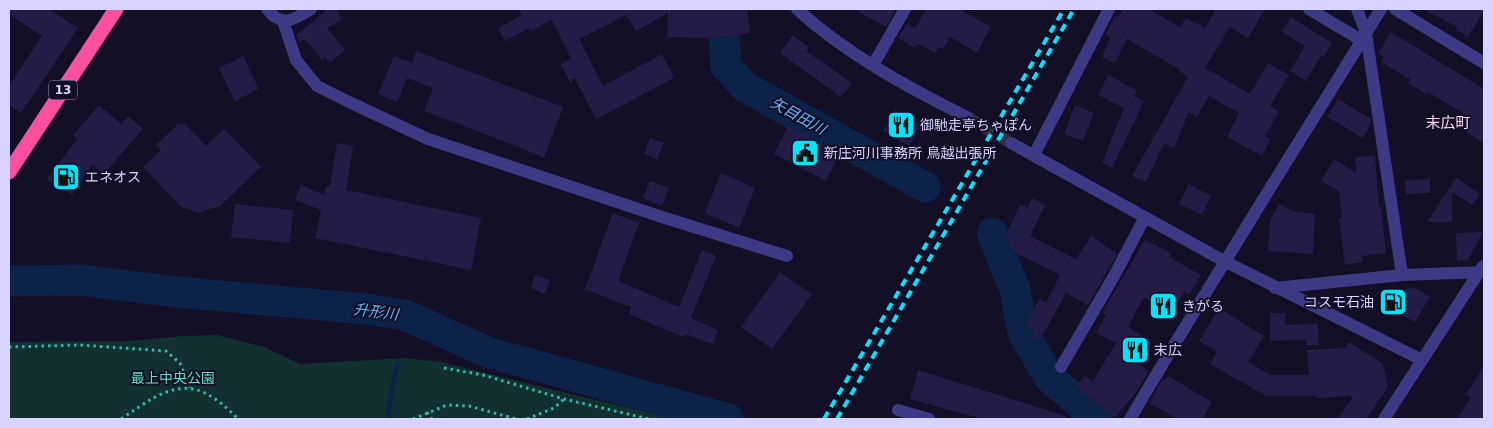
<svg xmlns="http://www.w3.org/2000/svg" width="1493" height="428" viewBox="0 0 1493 428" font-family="'DejaVu Sans','Noto Sans JP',sans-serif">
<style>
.green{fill:#12302f}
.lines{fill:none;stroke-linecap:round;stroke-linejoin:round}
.stream{stroke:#0c2248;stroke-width:5}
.river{stroke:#0c2248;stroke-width:31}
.building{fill:#241b47}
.minor-tunnel{stroke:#312d47;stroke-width:12;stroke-dasharray:12 6;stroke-linecap:butt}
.path{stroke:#2fb8b0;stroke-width:3;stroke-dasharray:2.5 4;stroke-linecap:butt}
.minor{stroke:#3d3a85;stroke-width:12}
.highway{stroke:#ff4fa3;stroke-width:15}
.rail{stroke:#00e5ff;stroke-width:4;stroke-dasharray:8 6;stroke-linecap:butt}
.labels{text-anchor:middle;stroke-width:4;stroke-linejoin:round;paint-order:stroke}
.shield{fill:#130f26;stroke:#9e99be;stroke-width:1}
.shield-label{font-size:12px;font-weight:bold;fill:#d9d4ff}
.poi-label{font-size:14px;fill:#d9d4ff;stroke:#130f26;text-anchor:start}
.park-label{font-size:14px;fill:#5fe0c0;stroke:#130f26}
.water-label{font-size:15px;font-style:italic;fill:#62b6ff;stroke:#130f26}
.neighbourhood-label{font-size:15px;fill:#ffd6f0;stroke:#130f26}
</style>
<rect width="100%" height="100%" fill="#130f26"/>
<path class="green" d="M218,335L264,347L300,364L405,358L441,362L674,419H9V342L128,341L183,336Z"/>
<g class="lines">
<path class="stream" d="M390,419L388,410L397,365"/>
<path class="river" d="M722,9L726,66L745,87L925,187
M992,233L1015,290L1023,333L1049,377L1097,419
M9,281L80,280L177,292L366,309L405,315L487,352L728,419"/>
</g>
<path class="building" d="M9,9H49L78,28L21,113L9,105V86L42,36L9,14Z
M328,9H336L342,20L327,28L345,50L330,63L325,57L322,60L305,39L299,42L296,35Z
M519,9H747L750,33L715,38L667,37L668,13L636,31L626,15L579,39L603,86L662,54L674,78L596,119L574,77L571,84L561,64L571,59L552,20L530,31L529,28L505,41L498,28L522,15Z
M853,9H896L886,27Z
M926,9H959L991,27L977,53L950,37L943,49L939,47L935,53L918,44L915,48L898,38L907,23L915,28Z
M1123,9H1148L1180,27L1186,18L1205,28L1216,9H1265L1248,38L1230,27L1205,68L1250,94L1268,63L1289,75L1270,106L1279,112L1265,136L1271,139L1262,156L1227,137L1239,113L1209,96L1197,117L1189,112L1174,148L1164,143L1146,182L1132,176L1188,77L1178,70L1179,69L1127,39L1115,63L1102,57L1110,38L1105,35L1115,16L1118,17Z
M1423,9H1484V11L1468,37L1456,30L1457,27Z
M1291,17L1332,43L1324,57L1321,56L1306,81L1290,71L1305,46L1282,32Z
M1391,32L1484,89V143L1463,130L1471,118L1428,92L1426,94L1408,83L1410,79L1381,62L1384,57L1378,53Z
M793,35L809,47L806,51L852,83L841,97L780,53Z
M416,51L563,107L544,158L514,145L424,111L433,88L407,78L397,102L378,94L394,56L412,63Z
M243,56L259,89L235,101L219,68Z
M1108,75L1137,90L1134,96L1144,101L1112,168L1102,163L1124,108L1098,95Z
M1338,99L1371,119V123L1363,138L1327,117Z
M99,105L121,124L128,116L143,129L104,174L92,165L72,195L47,179L77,139L73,135Z
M1075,105L1094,113L1083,141L1064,134Z
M895,109L921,124L909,146L883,131Z
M178,124H185L206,146L224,129L261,167L220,206L197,213L180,206L143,167L161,150L156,145Z
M788,126L840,153L826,181L774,154Z
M650,138L664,143L657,159L644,154Z
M337,143L353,146L346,190L481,218L471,270L315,238L321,210L295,200L301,185L324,195L326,186L330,187Z
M1375,156L1379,207L1381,206L1386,253L1362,256L1363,262L1345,265L1339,218H1342L1339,191L1321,181L1334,159L1356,173L1355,157Z
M721,173L755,188L739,228L705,213Z
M1456,178L1480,194L1472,205L1452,192V222H1427Z
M1430,179V193L1406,194L1405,180Z
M650,181L669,188L662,206L643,198Z
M1189,184L1211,196L1202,215L1179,204Z
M1032,198L1045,205L1030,236L1076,259L1091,236L1117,254L1088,305L1066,293L1039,342L1026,323L1039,299L1046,303L1060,275L1014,252L1005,237L1020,204L1027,208Z
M235,204L293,210L290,243L231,237Z
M1279,204L1293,211L1315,214L1313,254L1268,251L1270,221Z
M613,213L639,223L618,281L679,307L702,250L716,256L691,318L718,330L713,344L684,334L683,337L629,314L631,307L585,289Z
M1483,232L1468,260L1457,261L1456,233Z
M1145,240L1171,253L1169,257L1201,275L1189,295L1184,292L1171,313L1144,297L1128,327L1152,342L1139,364L1149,371L1135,394L1115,418L1076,387L1085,376L1093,381L1116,343L1096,333L1106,315L1102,313Z
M780,272L812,294L772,349L741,327Z
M535,275L550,280L545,294L531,288Z
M1415,288L1430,297L1415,322L1379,302L1386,290L1393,289L1401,294L1405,289Z
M1219,308L1264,336L1248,362L1270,375H1309L1307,350L1345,348L1349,342L1383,364L1388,387L1366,419H1338L1353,396L1315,398L1316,396H1266L1210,364L1217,352L1199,341Z
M1270,313H1285V325L1318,324L1319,345H1306V340L1270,341Z
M1484,366V419H1457L1471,397L1466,394Z
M918,370L1066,416V419H983L910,399Z
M1168,376L1212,402L1202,419H1178L1149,403L1163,379L1165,380Z"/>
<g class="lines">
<path class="minor-tunnel" d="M967,117L1011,143"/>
<path class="path" d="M9,347L80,345L166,351L180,363L190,388
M444,368L483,375L564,399L649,419
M427,412L432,419
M121,419C169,386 192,371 238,419
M413,419L447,405L469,406L516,419
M527,419L554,408L564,399"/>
<path class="minor" d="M267,9C282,29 295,19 311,9
M797,9C846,54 907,87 967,117
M1309,9L1361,40
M1357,9L1366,33L1402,275
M1395,9L1484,63
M283,21L296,60L317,86L349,102L428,139L665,218L787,256
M873,65L905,9
M1011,143L1224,261L1422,360
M1034,155L1109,9
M1275,288L1402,275L1484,272
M1061,367L1114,276L1145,217
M898,410L929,419
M1130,419C1211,281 1297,146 1381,9
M1384,419L1483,266"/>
<path class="highway" d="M9,172L116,9"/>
<path class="rail" d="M824,419L1064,9
M837,419L1074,9"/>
</g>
<defs>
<g id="restaurant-square" transform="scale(1.4375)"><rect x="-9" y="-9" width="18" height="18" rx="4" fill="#00e5ff" stroke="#130f26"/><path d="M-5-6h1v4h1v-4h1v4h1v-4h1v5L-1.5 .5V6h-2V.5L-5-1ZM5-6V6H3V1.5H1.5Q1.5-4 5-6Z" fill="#111"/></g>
<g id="civic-square" transform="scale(1.4375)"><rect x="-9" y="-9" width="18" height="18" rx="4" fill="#00e5ff" stroke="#130f26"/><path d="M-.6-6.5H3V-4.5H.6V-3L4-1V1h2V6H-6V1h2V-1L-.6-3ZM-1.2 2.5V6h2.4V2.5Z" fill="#111"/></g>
<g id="fuel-square" transform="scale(1.4375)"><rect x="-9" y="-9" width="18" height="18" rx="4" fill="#00e5ff" stroke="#130f26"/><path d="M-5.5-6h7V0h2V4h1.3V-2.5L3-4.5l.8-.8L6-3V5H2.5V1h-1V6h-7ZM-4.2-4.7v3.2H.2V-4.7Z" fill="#111"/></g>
</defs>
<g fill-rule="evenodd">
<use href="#restaurant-square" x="901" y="125"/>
<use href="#civic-square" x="805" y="153"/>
<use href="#fuel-square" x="66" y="177"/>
<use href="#fuel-square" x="1393" y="302"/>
<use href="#restaurant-square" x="1163" y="306"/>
<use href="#restaurant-square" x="1135" y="350"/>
</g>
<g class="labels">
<rect class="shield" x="49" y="80.5" width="28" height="19" rx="4"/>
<g class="shield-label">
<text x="63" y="94">13</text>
</g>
<g class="poi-label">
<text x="920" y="130">御馳走亭ちゃぽん</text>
<text x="824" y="158">新庄河川事務所 鳥越出張所</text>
<text x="85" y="182">エネオス</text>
<text x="1374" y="307" text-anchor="end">コスモ石油</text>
<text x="1182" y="311">きがる</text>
<text x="1154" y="355">末広</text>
</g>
<g class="park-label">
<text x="173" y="383">最上中央公園</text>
</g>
<g class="water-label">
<text transform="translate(798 116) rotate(29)" y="5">矢目田川</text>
<text transform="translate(376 312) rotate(7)" y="5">升形川</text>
</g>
<g class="neighbourhood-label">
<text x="1448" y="128">末広町</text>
</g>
</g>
<rect width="1493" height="428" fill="none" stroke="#d9d4ff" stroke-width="20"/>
</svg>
